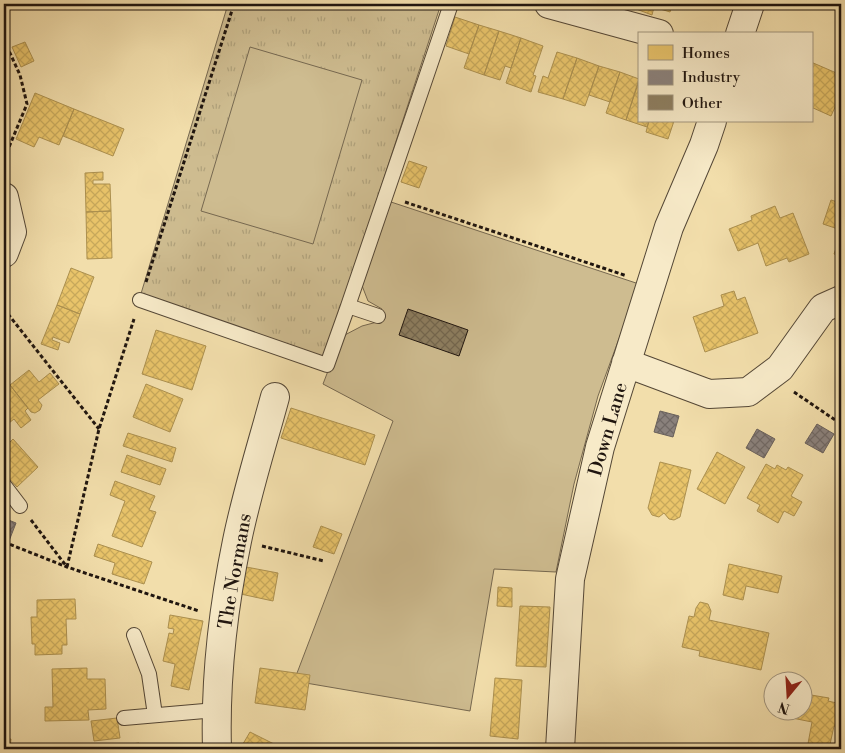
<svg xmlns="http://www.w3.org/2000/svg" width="845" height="753" viewBox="0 0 845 753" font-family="'Libre Bodoni',serif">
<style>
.grass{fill:url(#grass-tufts);stroke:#766850}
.garden{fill:#cebc90;stroke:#766850}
.homes{fill:url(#homes-cross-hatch);stroke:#ac904f}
.industry{fill:url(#industry-cross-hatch);stroke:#6a615b}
.building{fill:url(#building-cross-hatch);stroke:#1f150f}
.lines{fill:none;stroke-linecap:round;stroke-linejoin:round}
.service-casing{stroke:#544736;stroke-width:16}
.minor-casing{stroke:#544736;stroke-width:30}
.path{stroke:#1f150f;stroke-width:3;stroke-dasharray:4 2.5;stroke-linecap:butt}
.service{stroke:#f7eac8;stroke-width:14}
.minor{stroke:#f7eac8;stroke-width:28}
.labels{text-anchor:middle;stroke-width:5;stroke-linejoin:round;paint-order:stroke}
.street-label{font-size:19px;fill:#1f150f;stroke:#f7eac8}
</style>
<defs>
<pattern id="grass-tufts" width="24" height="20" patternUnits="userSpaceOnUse" patternTransform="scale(1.25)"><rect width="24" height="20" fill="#cebc90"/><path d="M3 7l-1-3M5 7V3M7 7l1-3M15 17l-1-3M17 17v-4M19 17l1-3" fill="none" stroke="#b0a17b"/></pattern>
<pattern id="homes-cross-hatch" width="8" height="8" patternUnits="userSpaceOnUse" patternTransform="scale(1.25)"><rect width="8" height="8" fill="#e9c46a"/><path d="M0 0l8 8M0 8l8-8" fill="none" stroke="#c7a85b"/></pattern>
<pattern id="industry-cross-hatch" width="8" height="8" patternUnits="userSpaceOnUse" patternTransform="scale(1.25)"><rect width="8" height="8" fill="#8a817c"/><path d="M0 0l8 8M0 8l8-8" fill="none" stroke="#706864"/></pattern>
<pattern id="building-cross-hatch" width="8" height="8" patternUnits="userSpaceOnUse" patternTransform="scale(1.25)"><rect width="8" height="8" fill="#8d7e60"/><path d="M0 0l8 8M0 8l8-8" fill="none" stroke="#73664e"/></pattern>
</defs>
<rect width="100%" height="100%" fill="#f2deab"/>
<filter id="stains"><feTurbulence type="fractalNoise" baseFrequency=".004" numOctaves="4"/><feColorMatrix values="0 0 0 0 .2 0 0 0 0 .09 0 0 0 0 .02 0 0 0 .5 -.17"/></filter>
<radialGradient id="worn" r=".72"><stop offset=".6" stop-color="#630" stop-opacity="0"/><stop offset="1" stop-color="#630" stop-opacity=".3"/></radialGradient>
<path class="grass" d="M228,4H441L323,364L140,297Z"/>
<path class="garden" d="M250,47L362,80L313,244L201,211Z
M391,202L639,284L598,396L574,484L556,572L494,569L470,711L294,681L393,421L323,384L341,337L362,326L377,322L382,309L368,301L361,283Z"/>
<path class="homes" d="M623,4H673L670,12L654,7L652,15Z
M455,17L479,25L469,54L446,46Z
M479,25L499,31L484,75L464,68Z
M499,31L521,38L511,68L505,66L500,80L484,75Z
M521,38L543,46L533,75L536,76L531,92L506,83Z
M25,42L34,61L21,67L12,47Z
M557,52L577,58L563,99L538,92L543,76L548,78Z
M577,58L599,66L585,106L563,99Z
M811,62L841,75V94L831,116L811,107Z
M599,66L620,72L610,102L589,95Z
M620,72L639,79L626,120L606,113Z
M639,81V121H649L647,127L626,120Z
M35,93L74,109L59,145L39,137L34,147L16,139Z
M74,109L124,129L113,156L63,136Z
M649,121H674L668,139L646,132Z
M409,161L427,167L419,188L401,182Z
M103,172V180H93V184H110L111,211L86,212L85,173Z
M831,200L841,203V230L823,224Z
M775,206L780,218L793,213L809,254L789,262L787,258L766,266L758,243L738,251L729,229L752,220L751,216Z
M111,211L112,258L87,259L86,212Z
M841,233V256L834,254Z
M71,268L94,277L80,314L57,305Z
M734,291L737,300L745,297L758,333L705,352L693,317L724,306L721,295Z
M57,305L80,314L69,343L53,337L52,340L60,343L58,350L41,344Z
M156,330L206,346L192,390L142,374Z
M29,370L39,382L50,373L59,384L38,400L42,405L40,410L35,413L31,412L10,385Z
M146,384L183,399L170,432L133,417Z
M10,385L28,408L25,411L31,420L21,428L14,419L4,427V390Z
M291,408L375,435L365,465L281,438Z
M128,433L176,448L172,462L123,446Z
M13,439L38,467L17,487L4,473V448Z
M717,452L745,467L725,504L697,489Z
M127,455L166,469L160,485L121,472Z
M660,462L691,470L680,517L674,520L669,519L664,513L659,517L652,515L648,508Z
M766,464L775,469L777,465L786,470L788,467L803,475L791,496L802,502L794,516L784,511L778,523L757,511L760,505L747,498Z
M115,481L155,496L149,510L156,512L142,547L112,536L125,501L110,495Z
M321,526L342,534L334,554L313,547Z
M98,544L152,562L144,584L112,574L115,563L94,556Z
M729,564L782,576L778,593L746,586L743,600L723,595Z
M241,566L278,573L273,601L236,593Z
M498,587L512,588V607L497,606Z
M75,599L76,619H66L67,645H62V654L35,655V644H32L31,617H37V600Z
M700,602L708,604L711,611L709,620L769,633L761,670L699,656L700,651L682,647L689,616L694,617L696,608Z
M520,606L550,607L546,667L516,666Z
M170,615L203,621L189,690L171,686L175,664L163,661L169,633L173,634L174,629L168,628Z
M87,668V679H105L106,709L88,710L89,720L45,721V707H53L52,669Z
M260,668L310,675L305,710L255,703Z
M495,678L522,680L518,739L490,736Z
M811,695L829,698L828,701L841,704V727L834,726L829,749H807L812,722L792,718L793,710H802V697L810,699Z
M117,718L120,738L94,741L91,721Z
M250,732L284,749H240Z
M4,739H11L10,749H4Z
M139,743L140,749H115V746Z"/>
<path class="industry" d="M660,411L679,416L673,437L654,432Z
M817,424L834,434L823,453L805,443Z
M757,429L775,439L764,458L746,448Z
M6,519L16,523L9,541L4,539Z"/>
<path class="building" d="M408,309L468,330L459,356L399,335Z"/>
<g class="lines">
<g class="service-casing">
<path id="service" d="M140,300L327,365L348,306
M378,316L348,306L451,4
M4,485L20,506
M134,635L149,674L155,715
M124,718L216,710"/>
</g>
<g class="minor-casing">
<path id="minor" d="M549,4L659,34
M740,34L750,4
M4,197L12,232L4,253
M626,363L709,394L748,392L780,368L823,308L841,300
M217,749C215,680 223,609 237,541C247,492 262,445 275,397
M560,749L570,579L600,447L669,227L704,145L712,121"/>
</g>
<path class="path" d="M4,40L20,75L27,104L4,159
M405,202L627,276
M146,282L234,4
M4,309L99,429
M794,392L841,424
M31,520L67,567
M4,542L67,567L199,611
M262,546L324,561
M67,567L99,429L134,319"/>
<use href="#service" class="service"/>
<use href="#minor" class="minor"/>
</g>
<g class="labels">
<g class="street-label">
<text transform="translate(607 429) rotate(-74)" y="7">Down Lane</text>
<text transform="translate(234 571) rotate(-80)" y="7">The Normans</text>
</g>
</g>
<rect width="845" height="753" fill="none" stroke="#f2deab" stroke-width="20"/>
<rect x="5" y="5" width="835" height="743" fill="none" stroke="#1f150f" stroke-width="2.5"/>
<rect x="10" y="10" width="825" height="733" fill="none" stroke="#1f150f"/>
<rect x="638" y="32" width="175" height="90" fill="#f7eac8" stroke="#a1957e"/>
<rect x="648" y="45" width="25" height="15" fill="#e9c46a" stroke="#a1957e"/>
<text x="682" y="58" font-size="15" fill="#1f150f">Homes</text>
<rect x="648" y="70" width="25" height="15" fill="#8a817c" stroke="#a1957e"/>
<text x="682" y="82" font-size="15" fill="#1f150f">Industry</text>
<rect x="648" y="95" width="25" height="15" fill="#8d7e60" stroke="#a1957e"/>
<text x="682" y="108" font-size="15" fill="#1f150f">Other</text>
<g transform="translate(788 696) rotate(198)"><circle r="24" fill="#f7eac8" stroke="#a1957e"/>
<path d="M0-4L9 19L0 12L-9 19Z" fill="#8f2418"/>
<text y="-8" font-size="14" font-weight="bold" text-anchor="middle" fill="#1f150f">N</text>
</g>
<rect width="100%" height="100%" filter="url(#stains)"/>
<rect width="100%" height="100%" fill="url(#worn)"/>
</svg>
